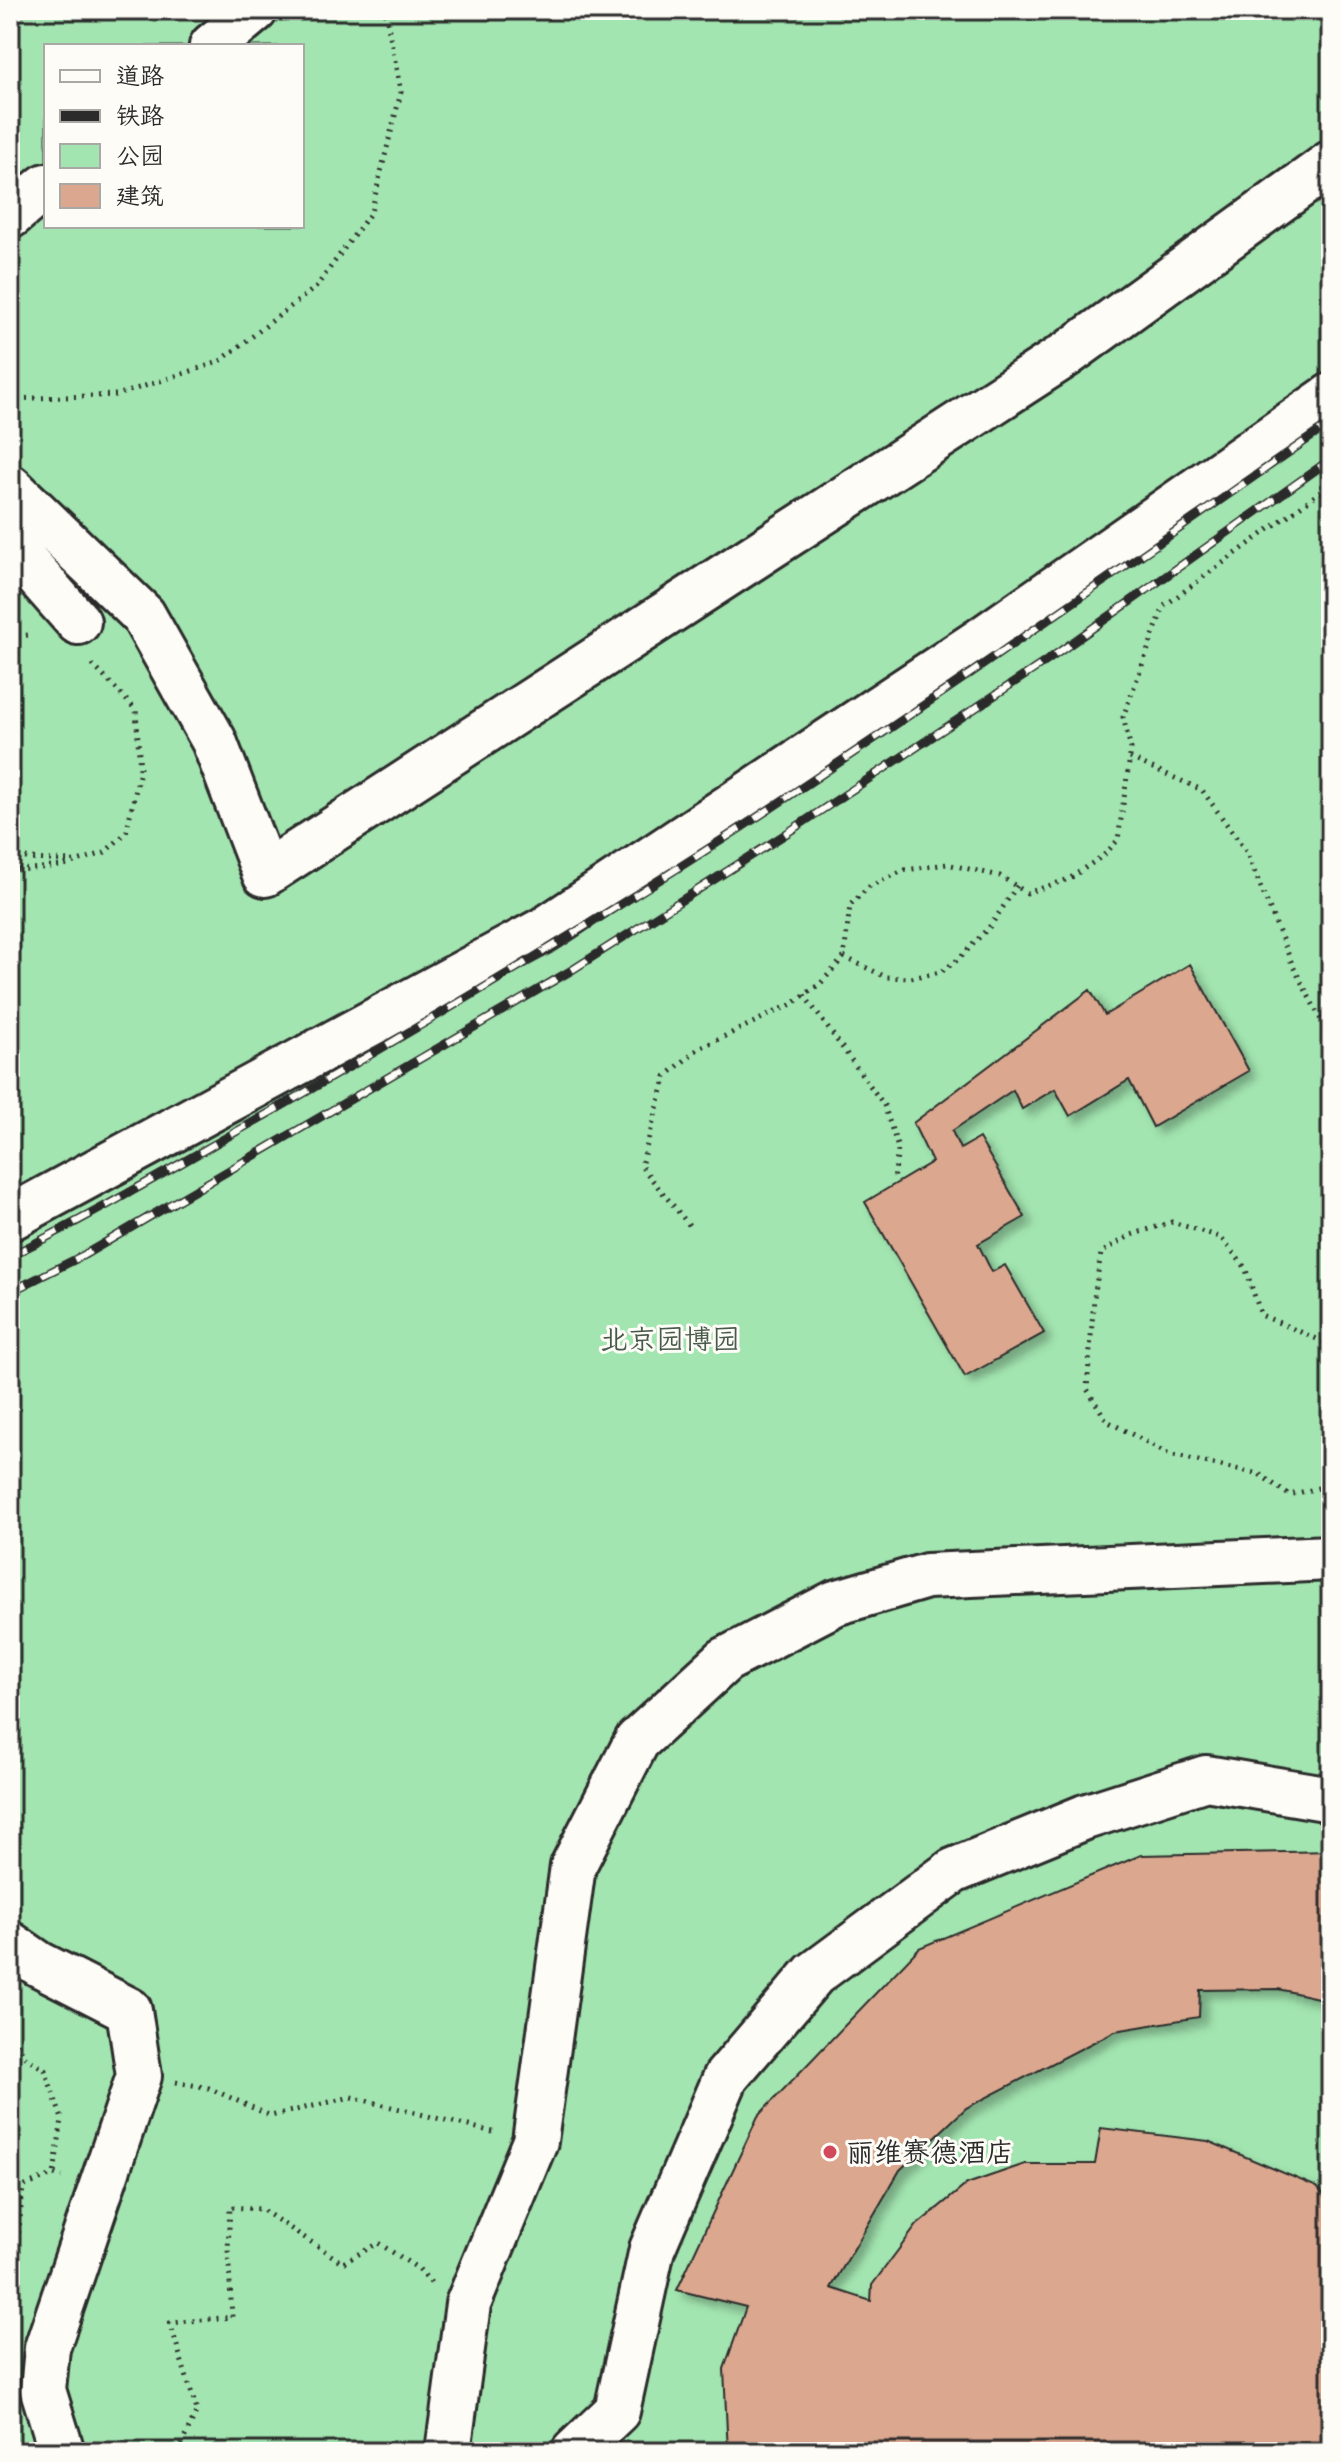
<svg xmlns="http://www.w3.org/2000/svg" width="1341" height="2462" viewBox="0 0 1341 2462" font-family="Pangolin,'LXGW WenKai TC',sans-serif">
<style>
.green{fill:#a2e5b0;stroke:#66886e;stroke-width:2;fill-rule:evenodd}
.building{fill:#dba88f;stroke:#2b2b2b;stroke-width:2;filter:url(#shadow)}
.lines{fill:none;stroke-linecap:round;stroke-linejoin:round}
.minor-casing{stroke:#2b2b2b;stroke-width:50}
.path{stroke:#2b2b2b;stroke-width:5;stroke-dasharray:2 6;stroke-linecap:butt}
.minor{stroke:#fdfcf7;stroke-width:44}
.rail-casing{stroke:#2b2b2b;stroke-width:9}
.rail{stroke:#fdfcf7;stroke-width:6;stroke-dasharray:18;stroke-linecap:butt}
.poi-dot{fill:#d1495b;stroke:#fdfcf7;stroke-width:3}
.labels{text-anchor:middle;stroke-width:6;stroke-linejoin:round;paint-order:stroke}
.park-label{font-size:28px;fill:#495a4c;stroke:#fdfcf7}
.poi-label{font-size:28px;fill:#2b2b2b;stroke:#fdfcf7;text-anchor:start}
</style>
<defs>
<filter id="shadow"><feDropShadow dx="7" dy="7" stdDeviation="4" flood-color="#0004"/></filter>
</defs>
<rect width="100%" height="100%" fill="#fdfcf7"/>
<filter id="ink" filterUnits="userSpaceOnUse"><feTurbulence type="fractalNoise" baseFrequency=".0125" numOctaves="2"/><feDisplacementMap in="SourceGraphic" scale="16" xChannelSelector="R" yChannelSelector="G"/><feConvolveMatrix kernelMatrix="1 2 1 2 8 2 1 2 1" color-interpolation-filters="sRGB"/></filter>
<g filter="url(#ink)">
<path class="green" d="M10,10H1331V2452H10ZM46,46H302V226H46Z"/>
<path class="building" d="M1190,964L1249,1071L1153,1127L1129,1080L1070,1116L1055,1089L1022,1109L1013,1090L952,1131L960,1149L979,1138L1025,1217L978,1244L992,1272L1005,1265L1044,1333L965,1377L865,1202L932,1162L913,1123L1090,990L1105,1015Z
M1331,1851V2001L1278,1989L1200,1990L1199,2017L1115,2031L966,2108L900,2170L831,2288L871,2301L872,2285L917,2225L967,2184L1025,2164H1095L1101,2128L1208,2141L1317,2187L1331,2203V2452H728L724,2369L746,2307L677,2290L758,2116L919,1948L1141,1855Z"/>
<g class="lines">
<g class="minor-casing">
<path id="minor" d="M212,46L255,10
M10,216L46,186
M10,487L143,615L214,741L265,874L1067,354L1331,163
M10,545L78,622
M10,1218L547,928L981,640L1331,396
M10,1944L39,1964L129,2010L139,2076L47,2348L43,2390L62,2452
M448,2452L468,2304L535,2141L573,1866L637,1741L725,1660L835,1603L927,1576L1331,1558
M574,2452L617,2411L652,2249L726,2077L814,1974L953,1871L1085,1817L1206,1778L1331,1799"/>
</g>
<path class="path" d="M10,399L117,395L219,362L316,287L371,212L401,92L385,10
M10,623H25
M10,637L28,635L33,636
M1130,758L1202,790L1246,851L1293,966L1331,1039
M10,853L29,859L72,861
M10,866L20,870L61,866L104,853L126,833L140,771L136,710L89,661
M844,957L886,977L911,978L941,972L960,958L991,925L1017,886
M804,995L884,1105L898,1148L894,1180
M689,1225L641,1166L666,1076L698,1049L792,1004L821,983L844,957L850,905L870,886L905,870L947,864L1000,876L1027,893L1069,879L1104,855L1118,840L1131,749L1123,717L1164,606L1331,484
M1331,1345L1261,1315L1245,1267L1220,1237L1172,1222L1131,1235L1101,1253L1094,1298L1087,1389L1107,1421L1171,1455L1259,1474L1289,1495L1331,1485
M10,2028L24,2056L45,2070L62,2119L54,2174
M176,2082L209,2088L271,2116L351,2097L497,2133
M10,2272L18,2238L23,2187L54,2174L62,2177
M178,2452L197,2411L170,2323L232,2317L228,2250L230,2207L261,2209L343,2263L378,2243L419,2269L432,2284"/>
<use href="#minor" class="minor"/>
<g class="rail-casing">
<path id="rail" d="M10,1256C101,1211 189,1158 278,1108C444,1013 608,915 768,810C958,684 1144,553 1331,423
M10,1292L84,1255L572,970L784,835L1045,662L1331,459"/>
</g>
<use href="#rail" class="rail"/>
</g>
</g>
<circle class="poi-dot" cx="830" cy="2152" r="8"/>
<g class="labels">
<g class="park-label">
<text x="670" y="1349">北京园博园</text>
</g>
<g class="poi-label">
<text x="846" y="2162">丽维赛德酒店</text>
</g>
</g>
<rect width="1341" height="2462" fill="none" stroke="#fdfcf7" stroke-width="40"/>
<rect x="20" y="20" width="1301" height="2422" fill="none" stroke="#2b2b2b" stroke-width="3" filter="url(#ink)"/>
<rect x="44" y="44" width="260" height="184" fill="#fdfcf7" stroke="#a9a8a5" stroke-width="2"/>
<rect x="60" y="70" width="40" height="12" fill="#fdfcf7" stroke="#a9a8a5" stroke-width="2"/>
<text x="116" y="84" font-size="24" fill="#2b2b2b">道路</text>
<rect x="60" y="110" width="40" height="12" fill="#2b2b2b" stroke="#a9a8a5" stroke-width="2"/>
<text x="116" y="124" font-size="24" fill="#2b2b2b">铁路</text>
<rect x="60" y="144" width="40" height="24" fill="#a2e5b0" stroke="#a9a8a5" stroke-width="2"/>
<text x="116" y="164" font-size="24" fill="#2b2b2b">公园</text>
<rect x="60" y="184" width="40" height="24" fill="#dba88f" stroke="#a9a8a5" stroke-width="2"/>
<text x="116" y="204" font-size="24" fill="#2b2b2b">建筑</text>
</svg>
